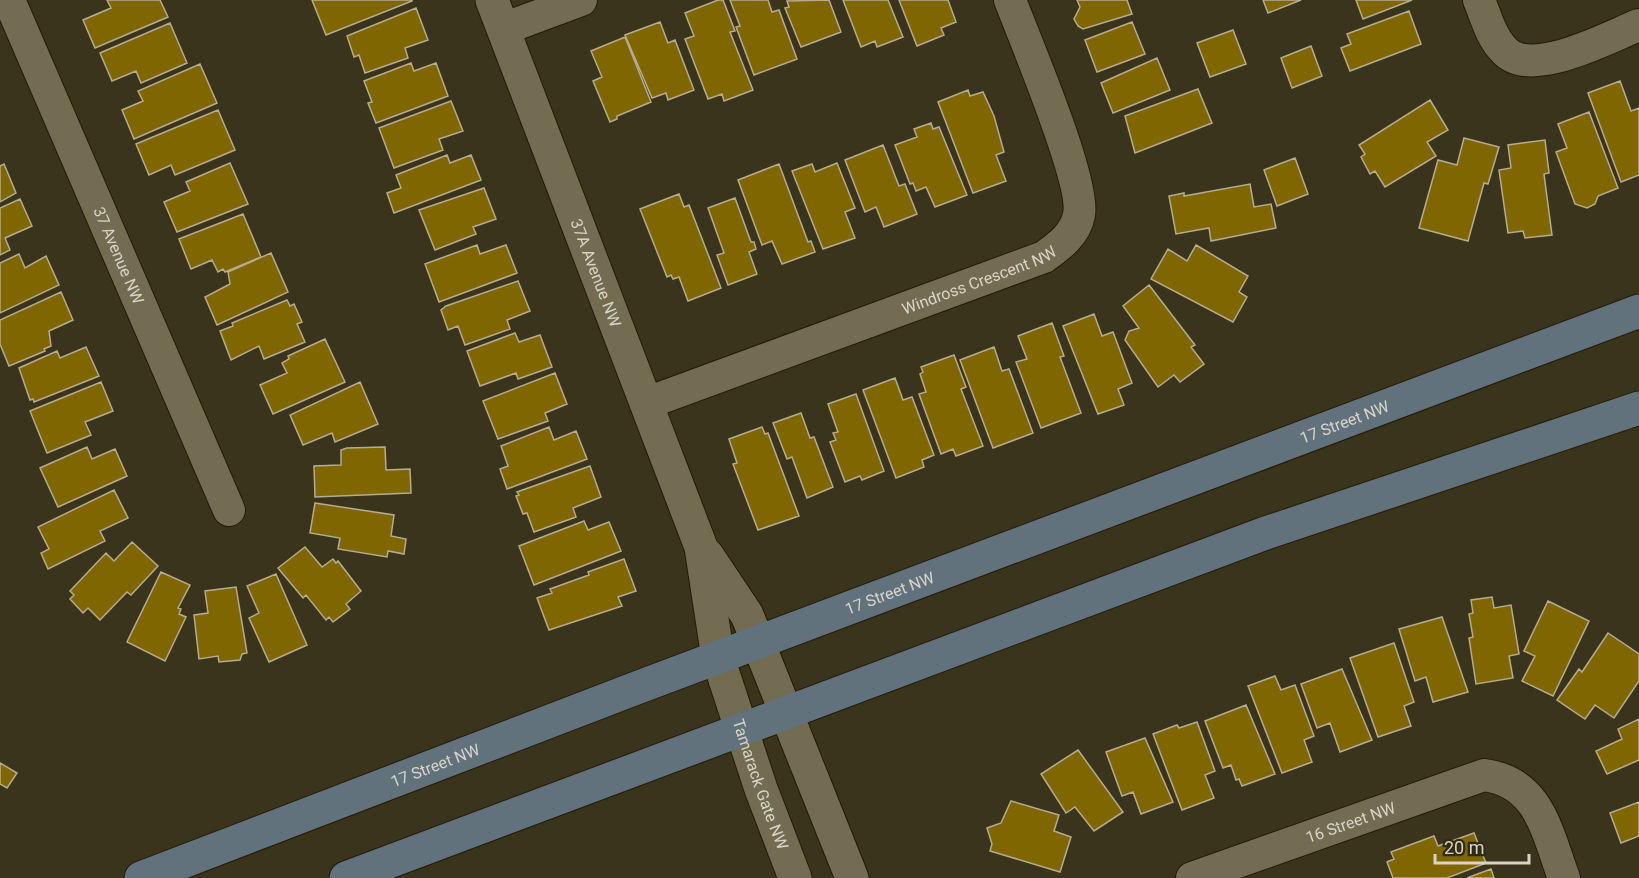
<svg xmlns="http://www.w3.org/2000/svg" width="1639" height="878" viewBox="0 0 1639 878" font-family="Roboto,sans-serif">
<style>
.building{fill:#7f6600;stroke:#b5ac92;stroke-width:1.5}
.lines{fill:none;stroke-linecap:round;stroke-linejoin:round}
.minor-casing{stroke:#221b05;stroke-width:34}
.tertiary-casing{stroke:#221b05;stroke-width:35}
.secondary-casing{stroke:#221b05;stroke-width:35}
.minor{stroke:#736c53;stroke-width:32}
.tertiary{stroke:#736c53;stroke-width:33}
.secondary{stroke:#62727d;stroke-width:33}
.labels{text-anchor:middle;stroke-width:6;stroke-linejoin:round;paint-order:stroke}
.street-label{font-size:16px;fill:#d8d4c7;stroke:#302a13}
</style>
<rect width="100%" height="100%" fill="#3b341d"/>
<path class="building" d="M107,0H160L168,17L95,48L83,20L111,8Z
M312,0H412V1L326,35Z
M718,0H723L735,31L730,32L753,90L724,101L722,94L708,99L685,39L694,36L685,13Z
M730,0H768L772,12L779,10L797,59L754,75L736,27L740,26Z
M829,0L841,32L801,47L785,8L789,7L787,1Z
M843,0H888L903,37L877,47L875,41L861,47Z
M899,0H948L956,22L941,28L944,35L917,46Z
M1077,0H1127L1132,14L1083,29L1078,26L1074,19L1080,7Z
M1263,0H1301L1268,13Z
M1356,0H1412L1363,19Z
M416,8L428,40L405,48L408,58L365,73L359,55L354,57L347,36Z
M1409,11L1421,44L1350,71L1341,48L1351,44L1347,34Z
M660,22L668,43L675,40L694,90L668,100L666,93L652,98L625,35Z
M1132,22L1145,54L1097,72L1085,40Z
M170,23L187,63L141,83L136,71L112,81L100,53Z
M1233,30L1246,64L1210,77L1197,43Z
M625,37L651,102L617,116V119L610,122L593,81L602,77L591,51Z
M1311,46L1322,76L1292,88L1281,58Z
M1157,58L1170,90L1113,113L1101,83Z
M411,63L414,71L436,63L448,96L376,123L368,103L372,102L364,81Z
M200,64L217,103L134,139L122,110L143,101L138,91Z
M1620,81L1631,111L1639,108V175L1621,182L1588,93Z
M1198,89L1212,123L1135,153L1125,116Z
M968,90L970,96L983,92L994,116L1004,152L996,155L1006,181L973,193L938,102Z
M1430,100L1448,130L1427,142L1436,156L1385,187L1375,171L1370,174L1361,157L1365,154L1359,145Z
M451,101L463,131L439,139L443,150L394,168L379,128Z
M218,110L235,150L175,175L171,165L149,175L136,144Z
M1589,112L1618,188L1598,196L1595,204L1587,208L1575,204L1556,152L1567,148L1558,124Z
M931,123L933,129L939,127L967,195L935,207L926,187L916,191L913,183L910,184L895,145L917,137L914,129Z
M1464,138L1499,147L1488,184L1484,183L1468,241L1419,228L1438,160L1457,165Z
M1545,140L1549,173L1544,174L1552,235L1525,238L1523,231L1508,233L1499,170L1511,168L1508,145Z
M883,145L899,186L905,184L917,214L884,227L876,207L865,212L845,160Z
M447,155L450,163L471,155L481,180L394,213L387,193L401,188L396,175Z
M1295,158L1308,194L1277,206L1264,170Z
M230,163L248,204L177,232L164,202L190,191L186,182Z
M837,163L855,208L845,212L855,238L823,249L792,171L812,164L815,172Z
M4,164L16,193L0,202V166Z
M779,164L808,242L811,241L815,252L782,264L772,241L762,245L738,180Z
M1250,184L1254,207L1271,204L1276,228L1211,241L1209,228L1176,234L1169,196L1184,193V196Z
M484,188L496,219L473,227L476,234L435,250L419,210Z
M679,194L684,207L689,205L721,288L688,301L679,277L673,279L671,275L667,277L640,209Z
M735,198L751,242H754L756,249L749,252L757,274L728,285L717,255L724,253L708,208Z
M20,199L32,226L5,238L10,250L0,255V208Z
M243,214L261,257L225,272L223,269L218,272L212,260L191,269L179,239Z
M477,245L480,254L506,245L517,273L439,302L425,264Z
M1196,245L1248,276L1239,292L1247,297L1233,322L1151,279L1168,249L1187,261Z
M271,253L288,292L217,325L205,297L230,284L228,272Z
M19,254L25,268L46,256L59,285L0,313V263Z
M518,281L530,311L507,320L510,329L465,345L458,326L448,330L441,310L446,306Z
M1149,285L1195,345L1191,347L1204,364L1180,382L1174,375L1158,387L1125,340L1129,331L1139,328L1123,306Z
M61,292L73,320L49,331L51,346L44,349L45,351L9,366L0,344V320Z
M287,300L290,306L294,304L302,322L297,324L305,342L264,359L259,346L231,360L220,331L233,326L232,323Z
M1094,314L1102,336L1113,332L1132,383L1118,389L1124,405L1098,414L1063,326Z
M1052,323L1064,356L1060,357L1081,413L1041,428L1016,362L1027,359L1018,336Z
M515,333L519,342L540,335L552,367L518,379L516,373L480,386L467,351Z
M325,339L345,382L273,414L260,385L287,373L282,363L289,359L288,356Z
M86,347L99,376L34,402L33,399L30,400L19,368L57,351L60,358Z
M994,347L1002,371L1009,369L1033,433L993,448L960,360Z
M954,355L966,387L961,389L983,446L956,456L953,449L941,454L919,394L926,392L920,374L923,372L921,367Z
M555,373L567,404L545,413L548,421L498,439L483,401Z
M895,378L903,400L912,397L934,455L922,460L924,467L896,478L863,390Z
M101,382L113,411L85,422L91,435L47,453L30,411Z
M360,382L378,424L335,442L332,433L303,445L290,415Z
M856,394L884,471L862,480L860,476L845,482L830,442L836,440L833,433L838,432L828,404Z
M801,413L810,438L814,437L833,487L807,498L792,457L787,459L773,423Z
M549,427L554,440L576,431L587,459L507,489L500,469L508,466L501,446Z
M762,427L765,434L768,433L799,516L758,530L733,464L737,463L729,439Z
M87,447L92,459L115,449L127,476L58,507L40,468Z
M385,447L386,470L410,469L411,493L315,497L314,466L341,465V450L347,448Z
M590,466L601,497L573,508L576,517L534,532L527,513L523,514L516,496L519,495L517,492Z
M114,490L128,518L100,531L105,541L48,569L41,553L49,549L38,527Z
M315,503L394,515L391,536L406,539L404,554L388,551L387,557L338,549L340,538L310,533Z
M584,521L588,530L609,522L621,551L534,585L519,546Z
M132,542L158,566L131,595L127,592L100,620L88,608L83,613L70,599L74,595L70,591L106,553L114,561Z
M305,547L322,567L333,559L336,563L338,561L361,591L346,604L350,609L333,622L329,617L326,620L306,595L303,598L278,568Z
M624,559L636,591L618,597L622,606L549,630L537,598L552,593L550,589L589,575L588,572Z
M161,572L190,585L178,608L181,609L179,614L186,617L165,661L127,642Z
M276,574L307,645L269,662L249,618L259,613L247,586Z
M236,587L247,653L242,654L240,660L219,662L218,656L199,659L194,615L208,613L205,591Z
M1492,597L1494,608L1511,605L1519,654L1509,656L1513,678L1476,684L1469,638L1473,637L1469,614L1473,613L1471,600Z
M1548,601L1589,621L1553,696L1522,681L1535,656L1524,651Z
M1442,617L1468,692L1433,702L1426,677L1415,681L1399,629Z
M1608,633L1639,654V681L1614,718L1595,705L1585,719L1557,700L1579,669L1582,672Z
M1394,643L1414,702L1404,706L1411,726L1378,737L1350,658Z
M1342,669L1372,740L1340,752L1330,723L1317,728L1301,684Z
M1275,676L1281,690L1295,685L1314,736L1304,740L1312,762L1282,773L1248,686Z
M1246,705L1275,774L1242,786L1239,779L1236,780L1231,765L1223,768L1205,721Z
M1639,719V760L1607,774L1596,751L1622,739L1618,729Z
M1197,722L1215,771L1205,775L1214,798L1182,810L1153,734L1177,725L1179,728Z
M1145,738L1173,802L1141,814L1133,792L1122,796L1106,752Z
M1078,750L1123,812L1094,831L1075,807L1066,813L1041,774Z
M0,763L17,773L7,788L0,784Z
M1011,801L1059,815L1054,831L1071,837L1060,872L990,851L992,844L987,828L1001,823Z
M1639,802V836L1621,843L1610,813Z
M1474,833L1486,863L1447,878H1393L1387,862L1394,859L1391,852L1434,836L1438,846Z
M1491,869L1494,878H1467Z"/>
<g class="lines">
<g class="minor-casing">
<g id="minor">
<path id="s1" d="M9,0L229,510"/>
<path d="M1479,0C1486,17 1491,37 1504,50C1530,80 1608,37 1639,25"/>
<path d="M503,29L581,0"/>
<path id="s2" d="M647,403L1044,257C1059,246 1075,235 1079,215C1086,182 1025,40 1010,0"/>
<path id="s3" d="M1192,878L1484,775C1540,782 1547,833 1564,878"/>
</g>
</g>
<g class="tertiary-casing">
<g id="tertiary">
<path id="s4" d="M492,0L701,547L718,658L761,789L795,878"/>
<path d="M707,555L747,615L852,878"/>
</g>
</g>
<g class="secondary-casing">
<g id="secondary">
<path id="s5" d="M141,878L639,687L1639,311"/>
<path d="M346,878L1263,534L1639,408"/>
</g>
</g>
<use href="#minor" class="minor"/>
<use href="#tertiary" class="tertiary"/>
<use href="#secondary" class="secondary"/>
</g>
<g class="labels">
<g class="street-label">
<text dy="6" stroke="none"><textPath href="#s1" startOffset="278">37 Avenue NW</textPath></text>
<text dy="6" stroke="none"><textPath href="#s4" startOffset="292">37A Avenue NW</textPath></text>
<text dy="6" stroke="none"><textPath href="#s2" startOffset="354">Windross Crescent NW</textPath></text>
<text dy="6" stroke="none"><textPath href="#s5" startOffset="1287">17 Street NW</textPath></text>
<text dy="6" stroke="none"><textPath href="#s5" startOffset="801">17 Street NW</textPath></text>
<text dy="6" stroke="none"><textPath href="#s5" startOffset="315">17 Street NW</textPath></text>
<text dy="6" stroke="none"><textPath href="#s4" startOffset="831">Tamarack Gate NW</textPath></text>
<text dy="6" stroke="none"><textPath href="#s3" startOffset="168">16 Street NW</textPath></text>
</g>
</g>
<path d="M1435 854v9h94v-9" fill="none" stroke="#d8d4c7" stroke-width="3"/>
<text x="1444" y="854" font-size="18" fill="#d8d4c7" stroke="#302a13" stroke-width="4.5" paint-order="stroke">20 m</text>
</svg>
